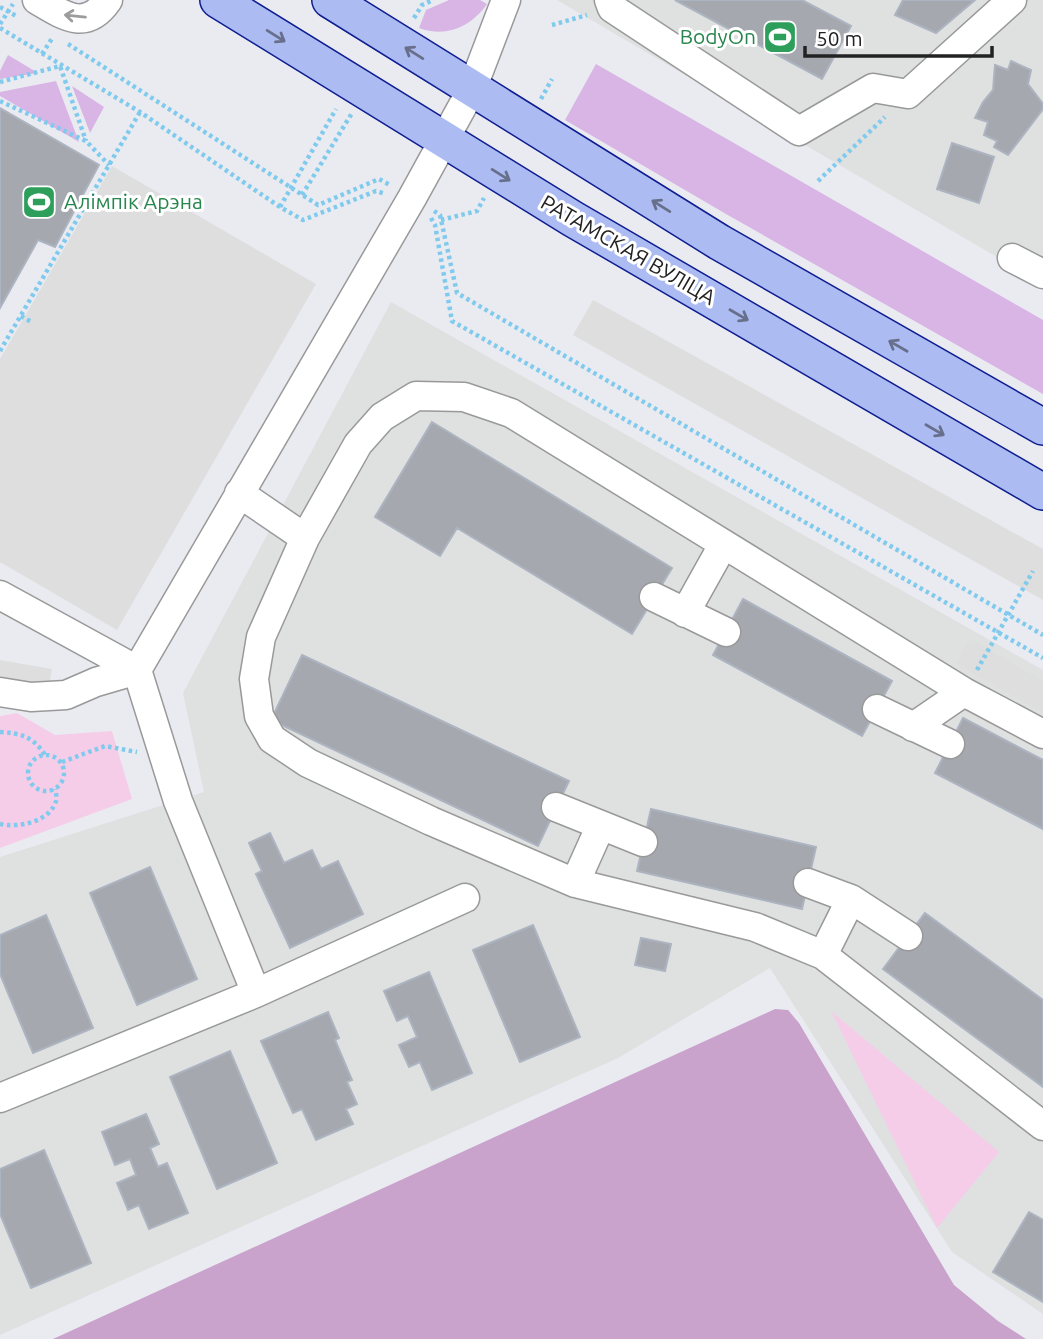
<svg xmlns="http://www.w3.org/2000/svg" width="1043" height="1339" viewBox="0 0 1043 1339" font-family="Ubuntu,sans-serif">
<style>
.residential{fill:#dfe0e0}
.grass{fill:#d8b5e5}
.forest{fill:#c9a3cc}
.park{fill:#f5cde9}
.parking{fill:#dedede}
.building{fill:#a5a9af;stroke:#adb4c1;stroke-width:2}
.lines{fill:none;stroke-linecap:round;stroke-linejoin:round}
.minor-casing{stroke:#999;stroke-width:31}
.major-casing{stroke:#0f1e90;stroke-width:38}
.path{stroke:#7fcaed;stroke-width:4.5;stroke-dasharray:3.5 3.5;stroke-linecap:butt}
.minor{stroke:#fff;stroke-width:28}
.major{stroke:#acbcf3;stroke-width:35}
.oneway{stroke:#9c9c9c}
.oneway2{stroke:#676f8a}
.labels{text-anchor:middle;stroke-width:6;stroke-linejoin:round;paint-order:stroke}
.leisure-label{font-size:21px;fill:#27864d;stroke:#fff;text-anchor:end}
.street-label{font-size:21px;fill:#222;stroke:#fff}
</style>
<rect width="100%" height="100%" fill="#eaebf1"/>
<path class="residential" d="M557,0H1043V284Z
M391,302L1043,670V1314L952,1252L770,968L618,1058L0,1335V857L204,792L183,693Z"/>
<path class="grass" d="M449,0H480L487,4C471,27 446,38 419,28L426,10Z
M8,55L38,73L0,79V71Z
M596,64L1043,320V394L726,214L565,120Z
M56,81L79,142L0,96V92Z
M72,86L104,107L90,133Z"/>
<path class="forest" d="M775,1009L788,1010L799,1023L954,1285L998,1321L1026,1339H53Z"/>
<path class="park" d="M17,713L55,735L112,731L132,799L0,848V716Z
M831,1011L999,1152L937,1228Z"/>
<path class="parking" d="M112,166L316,284L117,630L0,562V359Z
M593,300L1043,549V600L573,335Z
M970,639L1043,681V713L956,664Z
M0,660L52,669L47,697L0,689Z"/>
<path class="building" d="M675,0H802L851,26L822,79Z
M903,0H975L936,33L895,15Z
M1011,61L1031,70L1028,84L1043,104V109L1008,155L994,147L997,141L984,135L988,122L975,118L983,102L993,90L995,65L1008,70Z
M0,108L99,165L55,247L38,240L0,308Z
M952,143L994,157L979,203L937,189Z
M432,422L672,568L632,634L457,528L440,556L375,517Z
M743,599L892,681L862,736L713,655Z
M302,655L569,781L538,846L271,720Z
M963,718L1043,760V829L935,773Z
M651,809L816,847L802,909L637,871Z
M270,833L284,863L312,850L321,869L338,861L363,914L290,948L256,874L262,871L249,843Z
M150,867L197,979L137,1005L90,893Z
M925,913L1043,1000V1087L883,969Z
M46,915L93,1028L33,1053L0,974V935Z
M533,925L580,1037L520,1062L473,950Z
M641,938L671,944L665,971L635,965Z
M429,972L472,1073L432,1090L420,1062L409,1067L399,1045L417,1037L408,1016L397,1021L384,991Z
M328,1012L339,1038L335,1040L352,1080L347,1082L357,1104L346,1109L353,1124L316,1140L302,1109L293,1113L261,1041Z
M230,1051L277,1163L217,1189L170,1077Z
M146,1114L159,1144L150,1148L158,1167L167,1163L188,1213L149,1229L139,1205L128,1210L117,1183L136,1175L130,1159L115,1165L102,1132Z
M44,1150L91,1263L31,1288L0,1214V1169Z
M1029,1212L1043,1220V1302L993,1272Z"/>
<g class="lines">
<g class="minor-casing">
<path id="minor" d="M37,0C64,16 86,32 108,0
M609,0L612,8L799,131L873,88L908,94L1012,0
M1012,258L1043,274
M239,493L305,538
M0,595L137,670L178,801L256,993
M654,597L726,632
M685,613L723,545
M0,692L31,697L66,695L96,682L137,670L412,198L472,89L506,0
M877,709L950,744
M913,727L964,692
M1043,734L964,692L511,413L464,397L416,396L382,417L358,444L305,538L261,637L254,679L259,716L272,739L308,763L431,821L575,883L755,927L823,955L1043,1126
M556,807L643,842
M575,883L601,825
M808,883L851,899L908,936
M823,955L851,899
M0,1098L256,993L465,898"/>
</g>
<g class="major-casing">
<path id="major" d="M218,0L573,219L1043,492
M330,0L719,242L1043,427"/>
</g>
<path class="path" d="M0,7L18,17
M414,18L422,5L433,0
M0,24L13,4
M552,25L587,15
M0,28L140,112L280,207L303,220L376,191L386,194
M68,44L318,205L379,179L390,185
M42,54L53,37
M0,82L60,66L86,141
M541,99L552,79
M0,101L86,141L109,165
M818,181L885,117
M302,195L352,113
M280,207L336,109
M434,211L440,215L457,293L1043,635
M431,218L435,225L452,321L1043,658
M441,220L477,211L484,198
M21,316L33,323
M0,351L140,112
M977,670L1033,571
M0,732C20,733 34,737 45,755
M28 773a18 18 0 1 1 36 0a18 18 0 1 1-36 0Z
M62,762L105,746L137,752
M0,824C18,828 50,822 56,801C57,797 56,793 55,789"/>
<use href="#minor" class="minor"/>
<use href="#major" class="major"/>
</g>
<defs><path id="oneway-shaft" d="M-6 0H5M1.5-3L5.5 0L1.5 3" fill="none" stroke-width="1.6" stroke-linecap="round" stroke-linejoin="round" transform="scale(1.75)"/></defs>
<use class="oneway" href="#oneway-shaft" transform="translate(75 16) rotate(-174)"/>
<g class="oneway2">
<use href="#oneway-shaft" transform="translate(276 36) rotate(32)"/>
<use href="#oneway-shaft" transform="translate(414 53) rotate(-148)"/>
<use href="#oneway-shaft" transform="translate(501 175) rotate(32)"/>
<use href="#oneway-shaft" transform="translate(661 206) rotate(-148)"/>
<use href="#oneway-shaft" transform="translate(739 315) rotate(30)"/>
<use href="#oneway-shaft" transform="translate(898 346) rotate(-150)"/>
<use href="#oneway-shaft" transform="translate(935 430) rotate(30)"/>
</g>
<defs>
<g id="stadium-square" transform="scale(1.75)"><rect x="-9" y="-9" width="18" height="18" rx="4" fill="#2e9e5b" stroke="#fff"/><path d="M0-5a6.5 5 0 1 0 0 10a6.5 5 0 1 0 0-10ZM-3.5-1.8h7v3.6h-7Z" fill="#fff"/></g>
</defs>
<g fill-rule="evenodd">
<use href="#stadium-square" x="780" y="37"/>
<use href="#stadium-square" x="39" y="202"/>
</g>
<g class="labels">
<g class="leisure-label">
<text x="756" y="44">BodyOn</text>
<text x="64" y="209" text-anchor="start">Алімпік Арэна</text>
</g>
<g class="street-label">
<text transform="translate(628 250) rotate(30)" y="7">РАТАМСКАЯ ВУЛІЦА</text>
</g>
</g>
<path d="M805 46v10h187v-10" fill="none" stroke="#222222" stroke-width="3.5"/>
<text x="816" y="46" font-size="21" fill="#222222" stroke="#ffffff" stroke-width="5" paint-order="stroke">50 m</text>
</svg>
